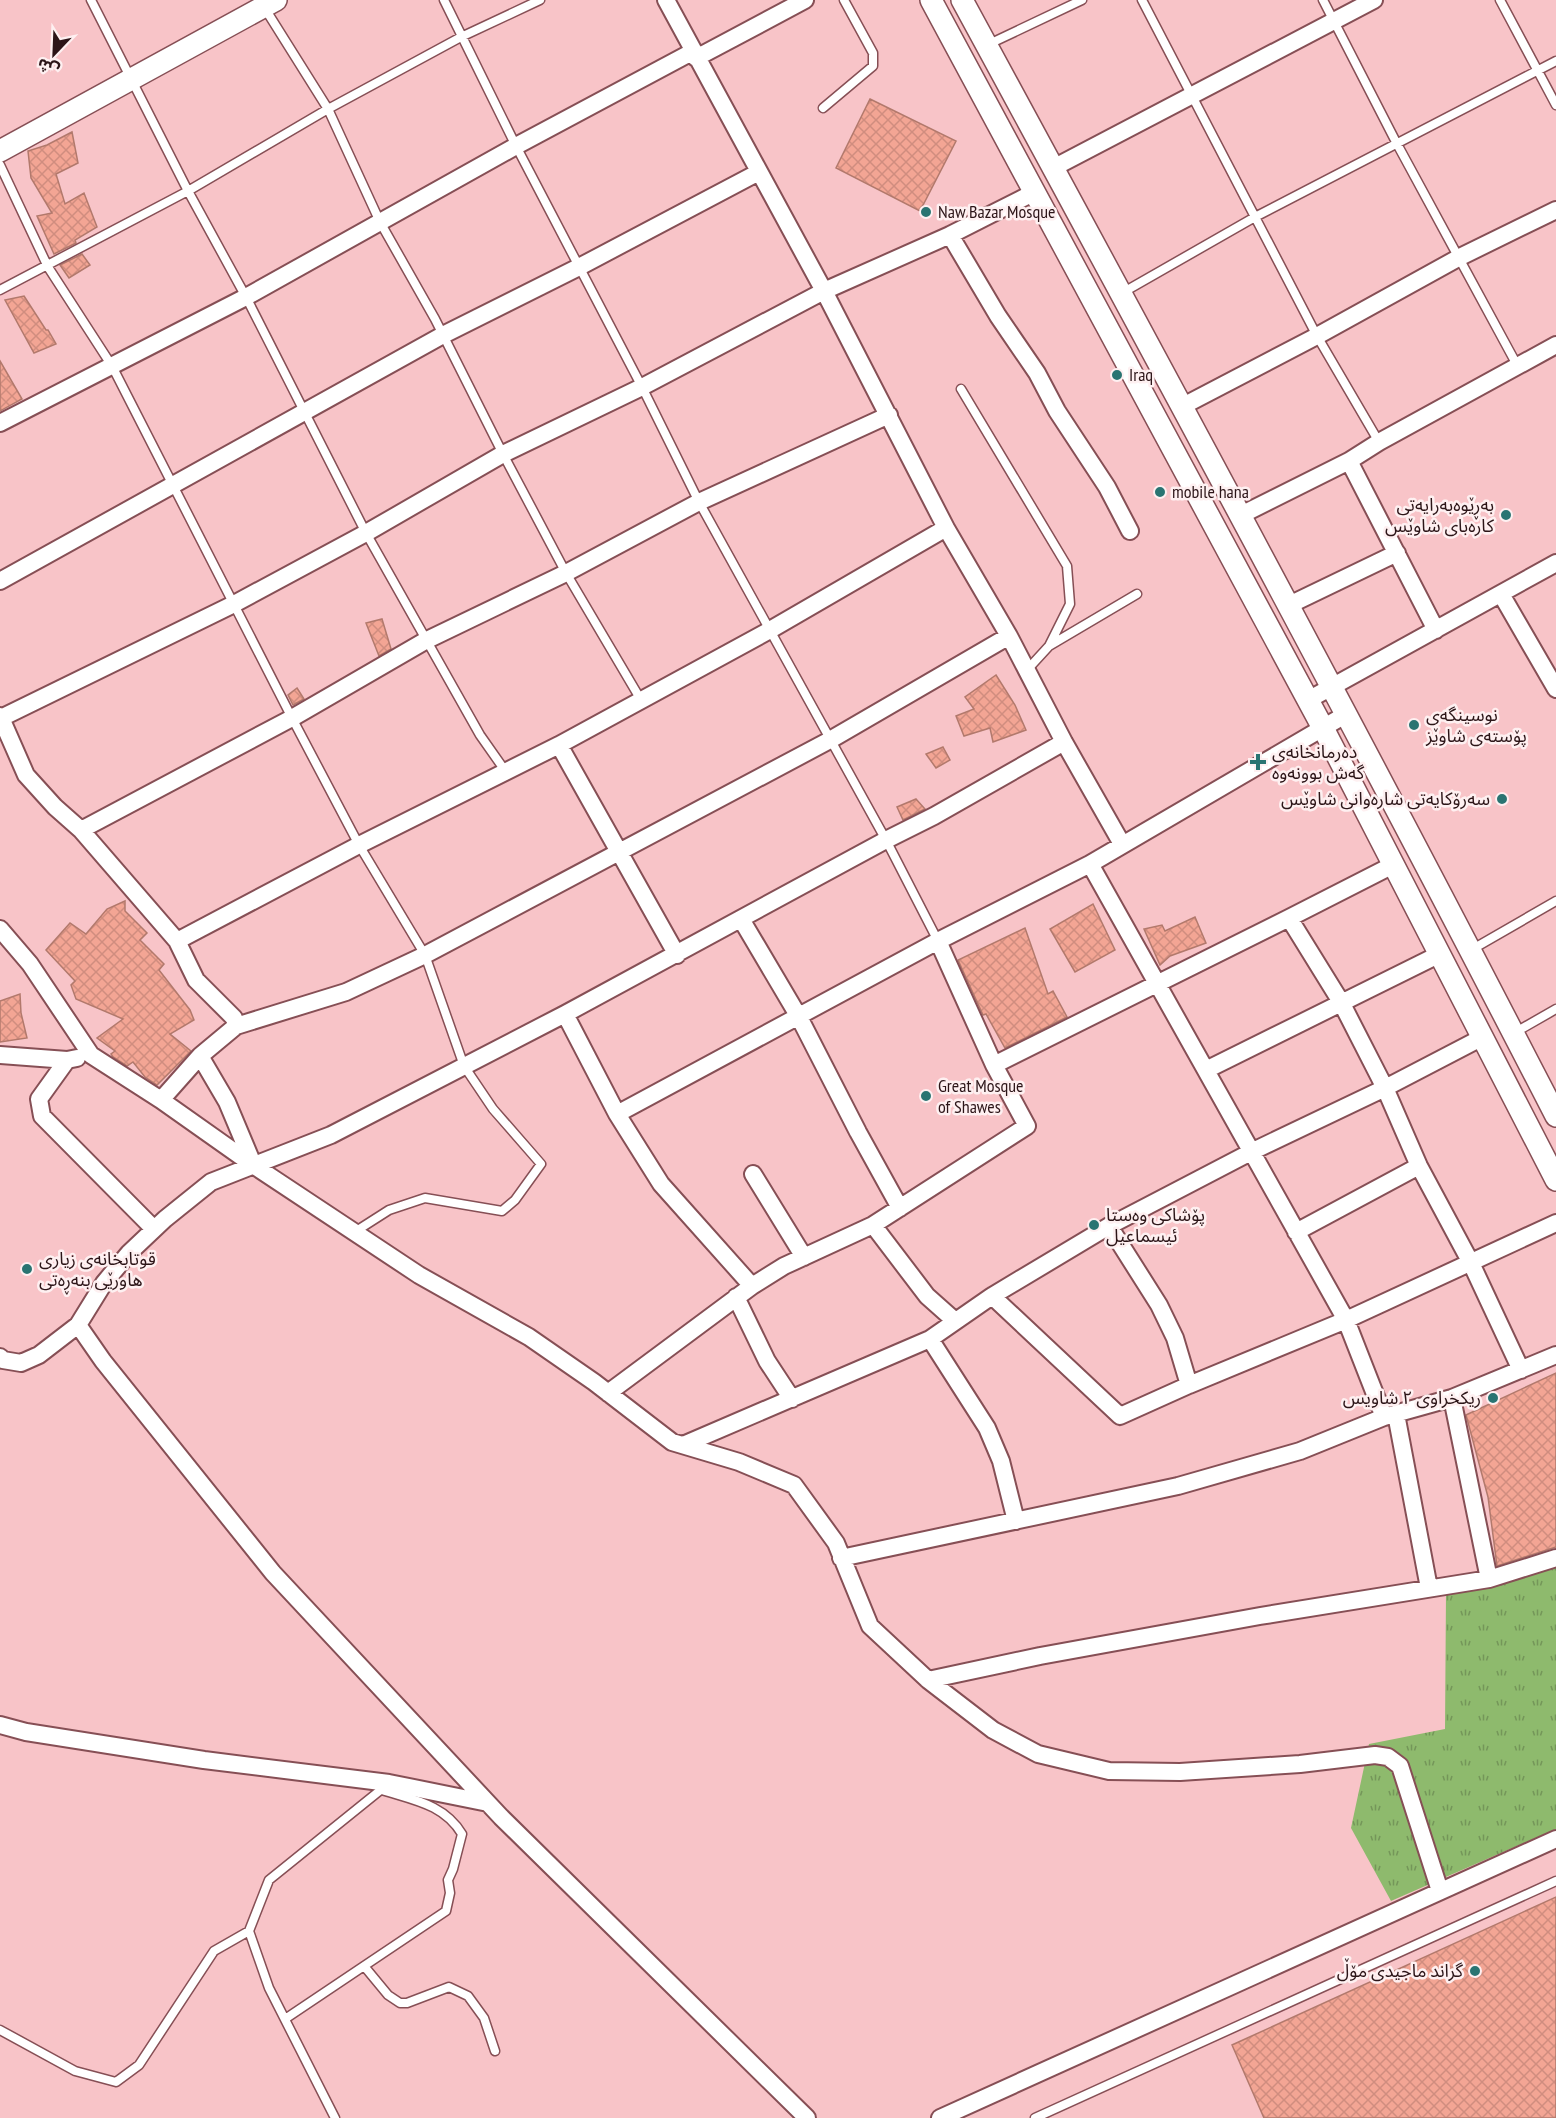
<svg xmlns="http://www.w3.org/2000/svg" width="1556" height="2118" viewBox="0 0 1556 2118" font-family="'PT Sans Narrow','Noto Sans Arabic',sans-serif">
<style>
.grass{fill:url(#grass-tufts)}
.building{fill:url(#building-cross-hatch);stroke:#b2796c;stroke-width:1.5}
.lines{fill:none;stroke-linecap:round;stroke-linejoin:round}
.service-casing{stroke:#864f55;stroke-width:11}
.minor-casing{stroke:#864f55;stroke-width:20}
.tertiary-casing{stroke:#864f55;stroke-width:24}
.service{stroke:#fff;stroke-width:8}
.minor{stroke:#fff;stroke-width:16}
.tertiary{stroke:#fff;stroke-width:21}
.poi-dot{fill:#2a7472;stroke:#fef0f1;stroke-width:2}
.labels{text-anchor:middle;stroke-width:5;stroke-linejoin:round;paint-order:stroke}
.poi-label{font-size:18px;fill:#2c1518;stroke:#fef0f1;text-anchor:start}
</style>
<defs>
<pattern id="grass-tufts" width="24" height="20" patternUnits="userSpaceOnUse" patternTransform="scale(1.5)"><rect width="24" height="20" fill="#8eba6d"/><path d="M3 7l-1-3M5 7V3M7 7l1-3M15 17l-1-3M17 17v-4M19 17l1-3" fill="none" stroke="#749659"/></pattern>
<pattern id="building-cross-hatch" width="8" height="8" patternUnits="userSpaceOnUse" patternTransform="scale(1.5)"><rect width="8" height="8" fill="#f3a594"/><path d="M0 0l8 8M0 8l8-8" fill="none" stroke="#d08d7f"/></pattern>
</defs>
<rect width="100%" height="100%" fill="#f8c4c8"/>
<path class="grass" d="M1556,1568V1829L1391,1901L1351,1828L1369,1744L1445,1729L1446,1593Z"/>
<path class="building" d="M870,99L956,141L920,211L836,168Z
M72,132L78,163L56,174L65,204L84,193L97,227L75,240L76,243L54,254L37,216L52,213L31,178L28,151L47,145Z
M82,254L90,265L69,278L60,265Z
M24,296L46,330H48L56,344L34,353L5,300Z
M0,361L22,399L0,411Z
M382,619L391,649L379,656L366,623Z
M996,675L1015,705L1026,730L993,742L990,728L964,736L956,716L974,709L965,697Z
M297,688L304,699L293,705L288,695Z
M943,747L950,760L936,768L926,754Z
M916,799L925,809L903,820L897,807Z
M125,901V911L147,933L140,940L164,964L159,970L190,1010L194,1020L170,1034L191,1051L157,1085L145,1077L133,1062L127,1066L113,1057L111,1054L115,1051L97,1038L123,1019L76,999L71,985L75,981L46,950L70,923L86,934L107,909Z
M1093,904L1115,950L1075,972L1050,929Z
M1195,917L1206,943L1170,956L1160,965L1144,929L1162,925L1165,931Z
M1025,928L1048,994L1053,991L1067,1017L1005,1048L986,1014L983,1015L958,960Z
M20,994L21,1013L27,1038L0,1042V1001Z
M1556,1373V1547L1497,1566L1488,1497L1466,1415Z
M1556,1897V2118H1264L1232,2045Z"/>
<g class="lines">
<g class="service-casing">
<path id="service" d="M91,0L188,191L246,297L366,533L480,735L506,772
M444,0L516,146L642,387L699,502L886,840L938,941
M1142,0L1317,336L1379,442
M1323,0L1396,142L1517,365
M1500,0L1556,105
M264,7L328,109L380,222L435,319L503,454L566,573L641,700
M987,45L1082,0
M823,108L873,66V53L844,0
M0,165L48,267L112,366L292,718L359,845L425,955L464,1066L493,1109L541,1164L515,1200L502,1211L425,1198L389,1210L353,1233
M0,290L188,191L328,109L461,37L540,0
M1122,293L1255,217L1556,61
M961,389L1067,566L1070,604L1049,646L1027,670
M1049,646L1137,594
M1471,950L1556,901
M1514,1033L1556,1009
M364,1966L388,1995L400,2003H407L449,1987L468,1996L484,2018L495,2051
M285,2019L446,1911L450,1893L448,1880L453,1869L462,1834C444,1804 413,1800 382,1790
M0,2030L75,2071L116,2082L139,2065L214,1951L249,1931
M335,2118L269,1988L249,1931L269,1880L388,1784
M1035,2118L1556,1881"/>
</g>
<g class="minor-casing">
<path id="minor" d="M666,0L824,291L946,528L1009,636L1064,742L1122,844
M696,58L805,0
M1053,168L1374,0
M950,235L998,316L1037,373L1057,411L1107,487L1130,531
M1181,407L1317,336L1460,257L1556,210
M0,423L246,297L516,146L692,52
M1349,461L1436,630
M1239,516L1349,461L1379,442L1556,345
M0,581L443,335L579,267L759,172
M1501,594L1556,689
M1287,606L1397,553
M1308,700L1556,563
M0,716L1,718L234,604L366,533L503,454L642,387L824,291L950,235L1035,192
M1,718L26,775L55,807L81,830L177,941L196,980L234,1018L236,1026L200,1056L227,1102L253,1164
M559,745L677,955
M81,830L292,718L425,641L566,573L699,502L889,415
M1090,864L1346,1320L1384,1417
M1289,918L1341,1002L1385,1088L1419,1166L1471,1263L1521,1370
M741,919L799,1017L858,1132L900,1208
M0,929L30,964L91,1055L161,1100L200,1056
M177,941L359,845L559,745L770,630L946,528
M565,1014L617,1114L661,1184L752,1286
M236,1026L346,992L425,955L830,740L1009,636
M0,1055L67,1060L77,1058
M67,1060L39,1099L42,1116L154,1229
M994,1065L1289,918L1393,865
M1206,1070L1440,954
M161,1100L253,1165L419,1275L529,1337L594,1382L672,1442L739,1462L794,1485L836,1543L870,1626L928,1680L993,1730L1038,1754L1109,1771L1180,1772L1300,1764L1375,1755L1388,1757L1400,1766L1440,1891
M617,1114L938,941L1090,864L1345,715
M753,1174L804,1257
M873,1225L927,1296L954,1320
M1109,1226L1159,1305L1175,1338L1189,1385
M1296,1232L1419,1166
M992,1296L1120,1416L1189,1385L1346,1320L1556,1223
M736,1297L767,1361L792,1399
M930,1339L987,1428L1001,1461L1016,1521
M0,1357L3,1360L21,1363L39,1355L78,1325
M608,1393L752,1286L784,1266L873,1225L1027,1126L994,1065L938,941
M1452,1398L1489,1579
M1396,1414L1429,1588
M683,1445L930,1339L992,1296L1109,1226L1251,1152L1385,1088L1483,1037
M841,1558L1178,1486L1300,1451L1384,1417L1452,1398L1556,1355
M928,1680L1040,1656L1260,1616L1489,1579L1556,1558
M0,1725L26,1732L204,1760L389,1783L488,1803
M807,2118L501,1817L273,1573L103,1361L78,1325L104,1283L129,1253L165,1219L211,1182L331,1135L565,1014L886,840L934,816L1064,742
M940,2118L1556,1839"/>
</g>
<g class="tertiary-casing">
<path id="tertiary" d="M931,0L1323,728L1556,1180
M962,0C1163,370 1363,741 1556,1116
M0,151L276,0"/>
</g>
<use href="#service" class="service"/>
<use href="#minor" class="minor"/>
<use href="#tertiary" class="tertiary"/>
</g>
<g class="poi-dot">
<circle cx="926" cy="212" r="6"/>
<circle cx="1117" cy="375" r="6"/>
<circle cx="1160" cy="492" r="6"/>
<circle cx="1506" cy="515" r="6"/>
<circle cx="1414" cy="725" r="6"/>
<path d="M1255 753h6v6h6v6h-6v6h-6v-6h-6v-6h6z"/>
<circle cx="1502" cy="799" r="6"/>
<circle cx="926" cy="1096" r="6"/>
<circle cx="1094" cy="1225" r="6"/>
<circle cx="27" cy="1269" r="6"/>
<circle cx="1493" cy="1398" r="6"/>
<circle cx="1475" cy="1971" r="6"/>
</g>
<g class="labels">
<g class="poi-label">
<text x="938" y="218">Naw Bazar Mosque</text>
<text x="1129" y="381">Iraq</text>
<text x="1172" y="498">mobile hana</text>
<text x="1494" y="511" text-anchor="end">بەڕێوەبەرایەتی<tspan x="1494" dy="21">کارەبای شاوێس</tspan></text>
<text x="1426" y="721">نوسینگەی<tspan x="1426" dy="21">پۆستەی شاوێز</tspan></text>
<text x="1272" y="758">دەرمانخانەی<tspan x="1272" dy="21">گەش بوونەوە</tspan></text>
<text x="1490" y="805" text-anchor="end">سەرۆکایەتی شارەوانی شاوێس</text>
<text x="938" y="1092">Great Mosque<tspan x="938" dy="21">of Shawes</tspan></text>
<text x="1106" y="1221">پۆشاکی وەستا<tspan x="1106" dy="21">ئیسماعیل</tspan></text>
<text x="39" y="1265">قوتابخانەی زیاری<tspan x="39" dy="21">هاورێی بنەڕەتی</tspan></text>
<text x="1481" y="1404" text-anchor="end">ريكخراوى ۲ شاويس</text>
<text x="1463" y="1977" text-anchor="end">گراند ماجیدی مۆڵ</text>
</g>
</g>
<g transform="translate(54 54) rotate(203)" stroke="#fef0f1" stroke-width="4.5" paint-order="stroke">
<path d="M0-4.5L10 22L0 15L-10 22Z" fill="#2c1518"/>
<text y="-9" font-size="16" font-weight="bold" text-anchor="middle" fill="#2c1518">ش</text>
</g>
</svg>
